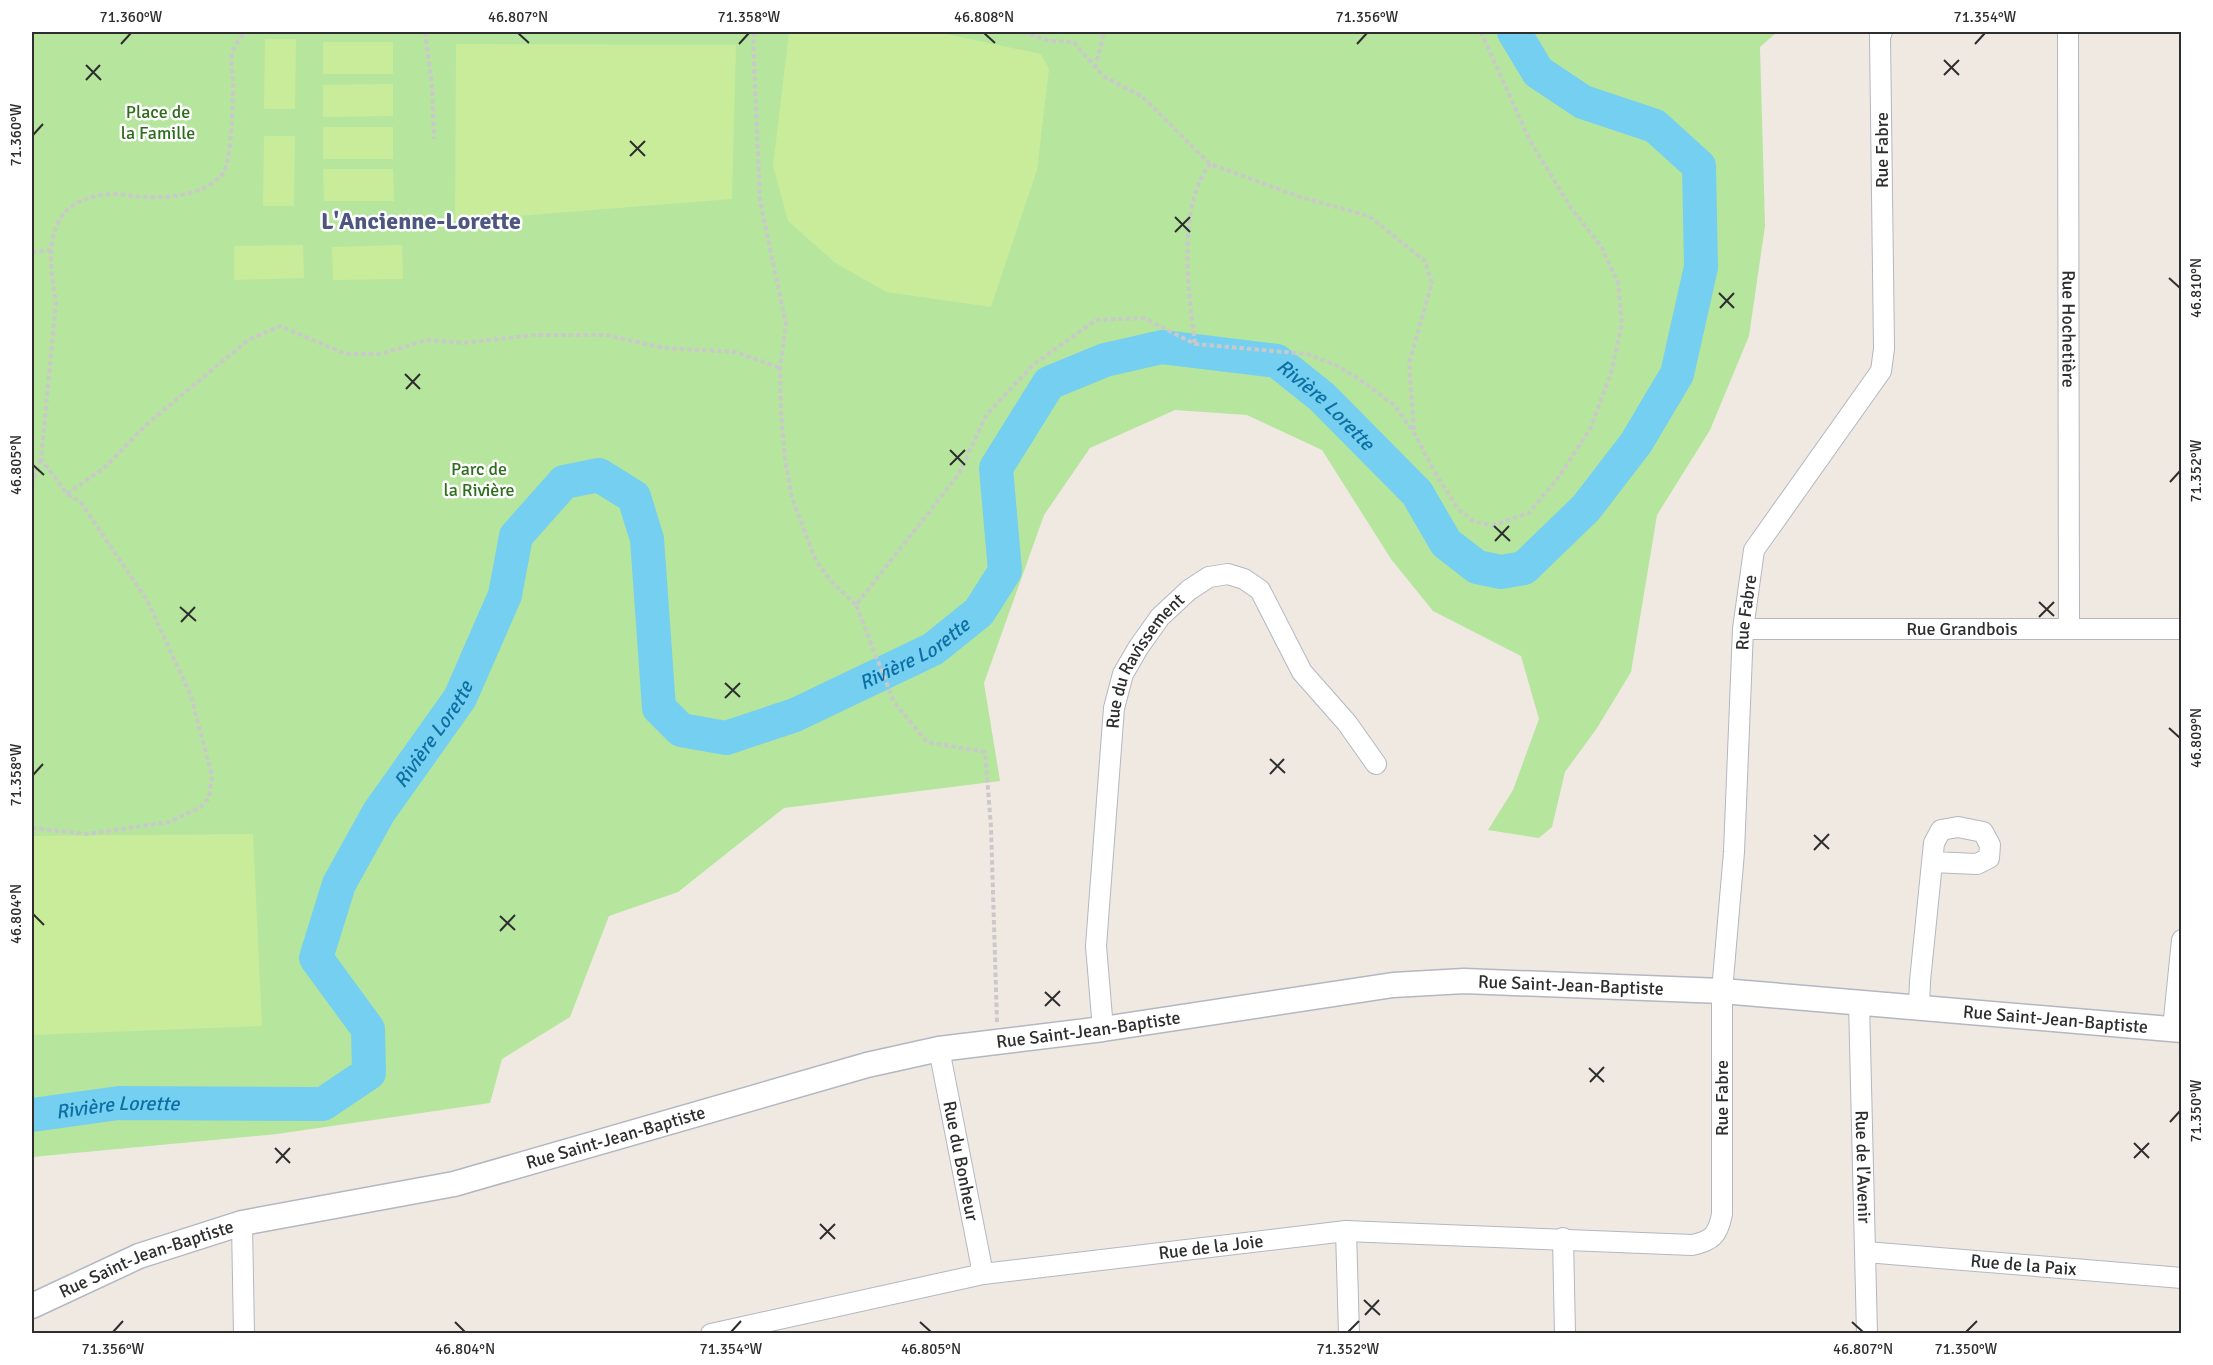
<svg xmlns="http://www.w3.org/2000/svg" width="2213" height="1365" viewBox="0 0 2213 1365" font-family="Signika,sans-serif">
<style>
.green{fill:#b6e59e}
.pitch{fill:#c9ec9a}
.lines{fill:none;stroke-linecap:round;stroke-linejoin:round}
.river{stroke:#75cff0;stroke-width:34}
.minor-casing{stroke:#b4b7c1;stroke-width:22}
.tertiary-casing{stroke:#b4b7c1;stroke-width:27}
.path{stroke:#c9c9c9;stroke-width:4;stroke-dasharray:4.5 3;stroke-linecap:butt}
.minor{stroke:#fff;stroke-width:20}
.tertiary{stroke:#fff;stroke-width:24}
.ticks{fill:none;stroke:#2e2e2e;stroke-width:2}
.labels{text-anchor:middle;stroke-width:5;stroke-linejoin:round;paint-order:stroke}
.park-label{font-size:18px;fill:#2c6e1b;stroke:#fff}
.street-label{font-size:18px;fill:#2e2e2e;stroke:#fff}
.water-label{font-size:20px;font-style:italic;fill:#0d6fa3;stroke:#fff}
.district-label{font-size:24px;font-weight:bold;fill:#4d5680;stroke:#fff}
.neatline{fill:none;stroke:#2e2e2e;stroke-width:2}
.ticks-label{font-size:15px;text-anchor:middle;fill:#2e2e2e}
</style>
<rect width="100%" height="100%" fill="#efe9e1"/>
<path class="green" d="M32,32H1777L1760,47L1765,226L1749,336L1710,430L1657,515L1631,672L1597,728L1565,772L1552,827L1539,838L1488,830L1513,790L1539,719L1521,656L1433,611L1391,559L1322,450L1247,415L1175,410L1090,448L1044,515L984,683L1000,781L784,808L678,892L609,916L570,1017L502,1059L490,1103L277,1134L32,1157Z"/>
<path class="pitch" d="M789,32H937L1041,54L1049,69L1037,170L991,307L886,292L834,262L788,221L773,166Z
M265,39H296L295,109H264Z
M323,42H393V74H323Z
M456,44L736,45L732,199L455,221Z
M393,84V116L323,117V85Z
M323,127H393V159H323Z
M264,136H295L294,206H263Z
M323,169H393L394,201H324Z
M303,245L304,278L234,280V246Z
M402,245L403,279L333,280L332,247Z
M253,834L262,1026L32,1035V836Z"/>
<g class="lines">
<path class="river" id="s1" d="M32,1115L119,1103L323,1104L369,1073L368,1029L316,958L339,884L379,812L460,698L505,595L516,536L564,482L599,475L634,497L647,539L659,708L681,730L726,738L795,715L933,649L979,612L1005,571L996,468L1049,383L1105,360L1162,347L1277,361L1322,397L1417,493L1446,543L1477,567L1501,572L1524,568L1586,508L1636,443L1677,374L1701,267L1699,166L1655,126L1583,102L1538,72L1514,32"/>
<g class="minor-casing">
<g id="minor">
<path id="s2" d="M2068,32L2069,628"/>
<path id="s3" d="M1743,629H2182"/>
<path id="s4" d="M1859,1002L1867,1334"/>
<path d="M1919,1007L1920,981L1934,843L1941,830L1958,827L1983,832L1990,845L1989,858L1977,864L1932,862"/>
<path id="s5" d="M1103,1029L1096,946L1114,708L1123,674L1138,648L1160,617L1189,590L1209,577L1228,574L1244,579L1260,590L1302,672L1347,723L1376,764"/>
<path d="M2173,1029L2182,940"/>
<path id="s6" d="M939,1049L983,1274"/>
<path d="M242,1223L244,1334"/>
<path d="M1346,1231L1349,1334"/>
<path d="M1563,1238L1565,1334"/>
<path id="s7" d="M1866,1252L2182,1278"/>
<path id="s8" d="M711,1334L983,1274L1346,1231L1692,1245C1712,1241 1718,1235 1722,1214V991L1734,852L1743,629L1754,550L1881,371L1884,349L1880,36L1882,32"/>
</g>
</g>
<g class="tertiary-casing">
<g id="tertiary">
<path id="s9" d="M32,1306L139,1256L242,1223L454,1184L867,1065L939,1049L1103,1029L1393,985L1464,981L1722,991L2182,1030"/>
</g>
</g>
<path class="path" d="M425,32L432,85L434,139
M755,32L753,39L760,201L786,324L780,368L781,414L785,458L792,498L816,561L831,581L856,605
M1023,32L1050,41L1074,42L1103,76L1143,97L1210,164L1300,197L1369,216L1425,261L1432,283L1409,363L1414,432
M1095,68L1104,32
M32,252L52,250
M1195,343C1188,292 1177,206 1210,164
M32,485L41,459
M67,494L105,467L147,424L248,340L280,326L346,354H381L427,340L463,343L534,335H606L664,348L736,352L780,368
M32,828L87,834L169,822L201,807L209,798L212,776L191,696L147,600L81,503L67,494L41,459L56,302C46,249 45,197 113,194C123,194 134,197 145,197C171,198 202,195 221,176C232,166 233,99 233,82C233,74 230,64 232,55C233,47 240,38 245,32
M997,1022L991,827L985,752L927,742L894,702L856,605L958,475L987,414L1034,364L1096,320L1144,318L1195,344L1307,354L1338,366L1368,385L1395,406L1414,433L1437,476L1459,510L1474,522L1494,525L1529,513L1558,478L1590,429L1611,373L1622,324L1618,283L1601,246L1571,208L1529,139L1481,32"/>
<use href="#minor" class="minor"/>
<use href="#tertiary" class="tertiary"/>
</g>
<path class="ticks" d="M518,33L529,43M984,33L995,43M121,44L131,33M739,44L749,33M1357,44L1367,33M1975,44L1985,33M1944,60L1959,75M86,65L101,80M1944,75L1959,60M86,80L100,65M33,135L43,124M630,141L645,156M630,156L645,141M1175,217L1190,232M1175,232L1190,217M2169,278L2180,288M1719,293L1734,308M1720,308L1734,293M405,374L420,389M406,389L420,374M950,450L965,465M33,465L44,475M950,465L965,450M2170,482L2180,471M1494,526L1510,541M1495,541L1509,526M2039,602L2054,616M180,607L196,621M2039,617L2054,602M181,622L195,607M725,683L740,697M725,698L740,683M2169,728L2180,738M1270,759L1285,773M1270,774L1284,759M33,775L43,764M1814,835L1829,849M1814,850L1829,834M33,914L44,925M500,916L515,930M500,931L515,915M1045,992L1060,1006M1045,1006L1060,991M1589,1068L1604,1082M1590,1082L1604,1067M2170,1122L2180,1111M2134,1143L2149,1158M275,1148L290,1163M2134,1158L2149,1143M276,1163L290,1148M820,1224L835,1239M820,1239L835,1224M1364,1300L1380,1315M1365,1315L1379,1300M455,1322L465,1332M920,1322L931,1332M1852,1322L1863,1332M113,1332L123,1321M731,1332L741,1321M1348,1332L1359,1321M1966,1332L1977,1321"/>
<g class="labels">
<g class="park-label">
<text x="158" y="118">Place de<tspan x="158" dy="21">la Famille</tspan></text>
<text x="479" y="475">Parc de<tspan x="479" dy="21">la Rivière</tspan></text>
</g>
<g class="street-label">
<text transform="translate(1882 150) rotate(-90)" y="6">Rue Fabre</text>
<text dy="6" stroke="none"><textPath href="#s2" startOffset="297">Rue Hochetière</textPath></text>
<text dy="6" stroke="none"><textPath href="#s8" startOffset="1640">Rue Fabre</textPath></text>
<text dy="6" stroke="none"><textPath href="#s3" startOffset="219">Rue Grandbois</textPath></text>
<text dy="6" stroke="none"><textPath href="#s5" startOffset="378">Rue du Ravissement</textPath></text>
<text dy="6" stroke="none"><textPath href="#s9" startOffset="1582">Rue Saint-Jean-Baptiste</textPath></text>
<text dy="6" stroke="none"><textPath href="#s9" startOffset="2068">Rue Saint-Jean-Baptiste</textPath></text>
<text dy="6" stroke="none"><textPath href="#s9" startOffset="1096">Rue Saint-Jean-Baptiste</textPath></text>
<text transform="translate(1722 1098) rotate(-90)" y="6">Rue Fabre</text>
<text dy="6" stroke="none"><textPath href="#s9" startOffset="610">Rue Saint-Jean-Baptiste</textPath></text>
<text dy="6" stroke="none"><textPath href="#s6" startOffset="114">Rue du Bonheur</textPath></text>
<text dy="6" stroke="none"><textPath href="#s4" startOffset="165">Rue de l'Avenir</textPath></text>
<text dy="6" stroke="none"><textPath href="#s8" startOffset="508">Rue de la Joie</textPath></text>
<text dy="6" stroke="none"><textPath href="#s9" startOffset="124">Rue Saint-Jean-Baptiste</textPath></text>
<text dy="6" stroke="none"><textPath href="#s7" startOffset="158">Rue de la Paix</textPath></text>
</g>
<g class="water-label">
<text dy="7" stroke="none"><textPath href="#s1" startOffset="2228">Rivière Lorette</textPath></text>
<text dy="7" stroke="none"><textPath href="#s1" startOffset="1598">Rivière Lorette</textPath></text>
<text dy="7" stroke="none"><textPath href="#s1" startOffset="734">Rivière Lorette</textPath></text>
<text dy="7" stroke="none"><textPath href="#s1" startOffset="86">Rivière Lorette</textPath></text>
</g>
<g class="district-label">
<text x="421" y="229">L'Ancienne-Lorette</text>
</g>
</g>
<rect width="2213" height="1365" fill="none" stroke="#ffffff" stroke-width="66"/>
<rect x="33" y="33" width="2147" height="1299" class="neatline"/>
<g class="ticks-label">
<text x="131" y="22">71.360°W</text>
<text x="518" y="22">46.807°N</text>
<text x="749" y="22">71.358°W</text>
<text x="984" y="22">46.808°N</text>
<text x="1367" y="22">71.356°W</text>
<text x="1985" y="22">71.354°W</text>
<text transform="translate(16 135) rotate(-90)" y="5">71.360°W</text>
<text transform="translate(2196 288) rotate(-90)" y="5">46.810°N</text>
<text transform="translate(16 465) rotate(-90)" y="5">46.805°N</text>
<text transform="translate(2196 471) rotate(-90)" y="5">71.352°W</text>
<text transform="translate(2196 738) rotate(-90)" y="5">46.809°N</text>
<text transform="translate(16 775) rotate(-90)" y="5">71.358°W</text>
<text transform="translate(16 914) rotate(-90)" y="5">46.804°N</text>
<text transform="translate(2196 1111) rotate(-90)" y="5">71.350°W</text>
<text x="113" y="1354">71.356°W</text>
<text x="465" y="1354">46.804°N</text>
<text x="731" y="1354">71.354°W</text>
<text x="931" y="1354">46.805°N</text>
<text x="1348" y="1354">71.352°W</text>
<text x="1863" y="1354">46.807°N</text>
<text x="1966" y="1354">71.350°W</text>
</g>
</svg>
